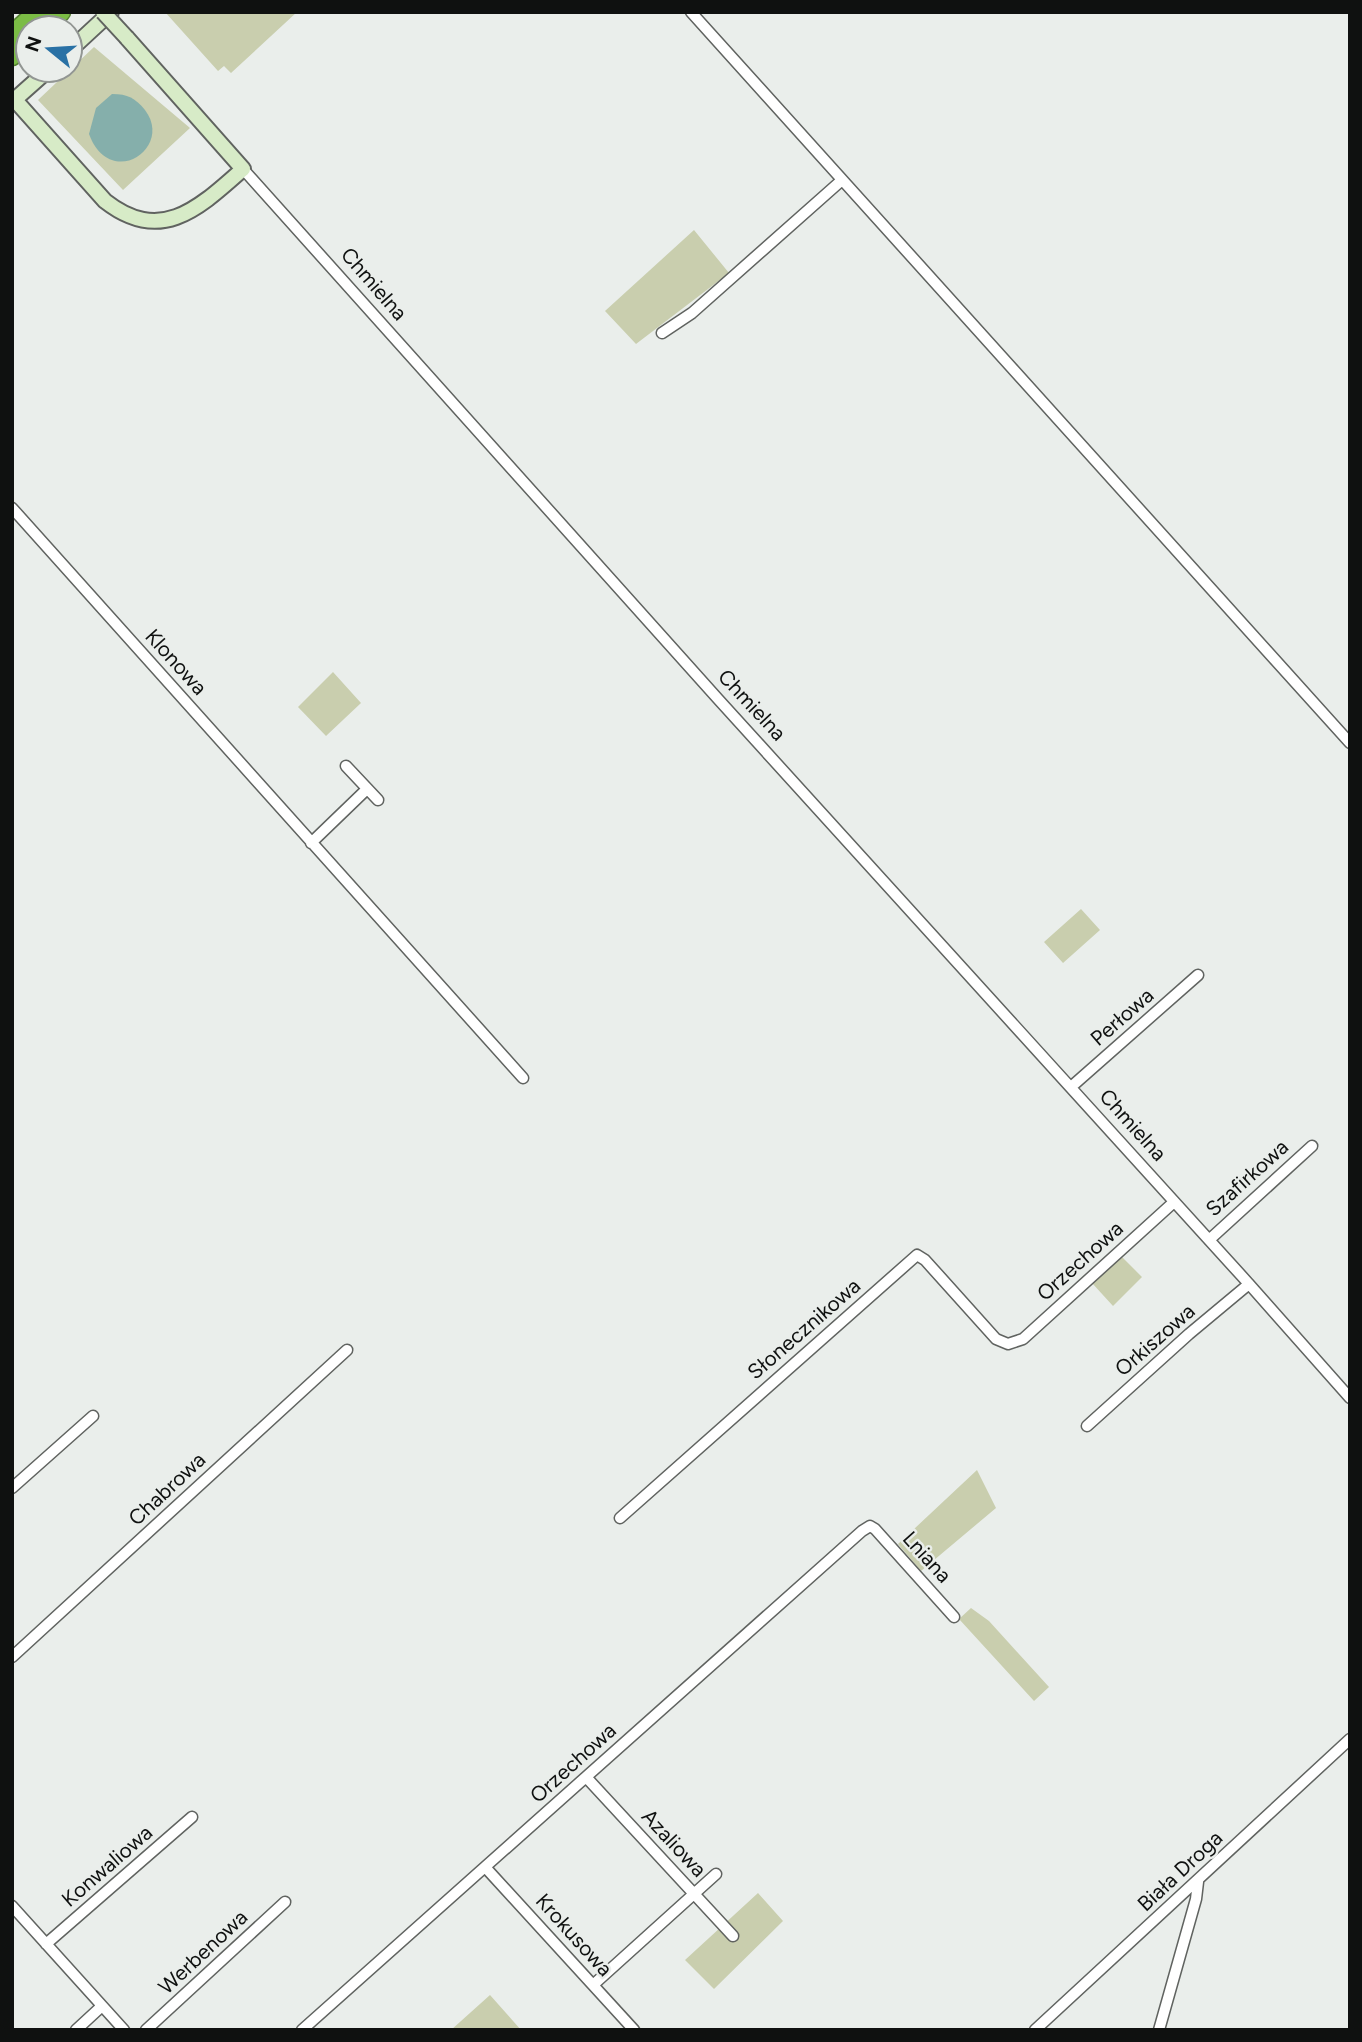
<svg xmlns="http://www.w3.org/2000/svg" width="1362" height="2042" viewBox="0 0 1362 2042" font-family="Figtree,sans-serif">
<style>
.green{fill:#c9ceae}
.water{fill:#85afab}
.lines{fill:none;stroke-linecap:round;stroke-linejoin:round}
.street-casing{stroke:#606360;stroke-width:13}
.secondary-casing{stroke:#606360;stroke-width:18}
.highway-casing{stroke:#558032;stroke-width:21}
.street{stroke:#fff;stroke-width:10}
.secondary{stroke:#d7ebc7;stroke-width:14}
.highway{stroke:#7bbc45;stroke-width:18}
.secondary-bridge-casing{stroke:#606360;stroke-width:18;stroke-linecap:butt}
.secondary-bridge{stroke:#d7ebc7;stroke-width:14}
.labels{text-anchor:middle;stroke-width:5;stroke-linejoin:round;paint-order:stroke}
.street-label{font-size:21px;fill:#0f1110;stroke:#eaeeeb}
</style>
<rect width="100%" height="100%" fill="#eaeeeb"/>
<path class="green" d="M165,12H297L231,73L224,66L218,71Z
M94,47L190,128L123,190L38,100Z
M694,230L729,273L636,344L605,311Z
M333,672L361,703L326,736L298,707Z
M1081,909L1100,930L1063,963L1044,942Z
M1121,1256L1142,1277L1113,1306L1092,1283Z
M977,1470L996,1508L921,1571L898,1544Z
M971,1608L989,1621L1049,1687L1034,1701L959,1619Z
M758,1893L783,1921L714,1989L685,1960Z
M490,1995L521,2030H451Z"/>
<path class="water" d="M112,94C128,94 135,98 145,110C174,148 110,191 89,134L96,108Z"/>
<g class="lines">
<g class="street-casing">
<path id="street" d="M691,12L1350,743
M243,169L718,699L1249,1284L1350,1398
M662,333L692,313L842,180
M12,508L523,1078
M346,766L378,800
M311,843L367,789
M1071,1087L1198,975
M1209,1240L1312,1146
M1087,1426L1189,1334L1249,1284
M12,1488L93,1416
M620,1518L917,1255L925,1260L996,1339L1008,1344L1023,1339L1174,1202
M12,1657L347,1350
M586,1777L733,1936
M485,1867L634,2030
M12,1906L124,2030
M46,1944L192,1817
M593,1985L716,1874
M76,2030L102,2006
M146,2030L285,1902
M302,2030L862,1531L870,1526L875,1529L954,1617
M1035,2030L1350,1739
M1159,2030L1196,1899L1198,1882"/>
</g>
<g class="secondary-casing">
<path id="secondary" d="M70,50L111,12
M15,100L105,201C161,245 199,208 243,169L127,38
M12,102L48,70"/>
</g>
<g class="highway-casing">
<path id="highway" d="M43,28L61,12
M12,35L37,12
M12,56L28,42"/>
</g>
<use href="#street" class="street"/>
<use href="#secondary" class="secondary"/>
<use href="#highway" class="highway"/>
<g class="secondary-bridge-casing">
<path id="secondary-bridge" d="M103,12L127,38"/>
</g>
<use href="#secondary-bridge" class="secondary-bridge"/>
</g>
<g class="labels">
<g class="street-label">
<text transform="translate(374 284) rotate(49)" y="7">Chmielna</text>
<text transform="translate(176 662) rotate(48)" y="7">Klonowa</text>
<text transform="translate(752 705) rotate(47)" y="7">Chmielna</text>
<text transform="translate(1122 1017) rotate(-41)" y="7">Perłowa</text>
<text transform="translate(1133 1125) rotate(48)" y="7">Chmielna</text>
<text transform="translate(1247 1178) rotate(-42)" y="7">Szafirkowa</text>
<text transform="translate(1080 1261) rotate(-42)" y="7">Orzechowa</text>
<text transform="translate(804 1329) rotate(-41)" y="7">Słonecznikowa</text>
<text transform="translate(1155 1340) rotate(-41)" y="7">Orkiszowa</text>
<text transform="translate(167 1489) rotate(-43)" y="7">Chabrowa</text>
<text transform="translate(927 1557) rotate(48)" y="7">Lniana</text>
<text transform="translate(573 1763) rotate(-42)" y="7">Orzechowa</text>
<text transform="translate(674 1843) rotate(47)" y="7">Azaliowa</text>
<text transform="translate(107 1866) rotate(-41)" y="7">Konwaliowa</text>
<text transform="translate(1180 1871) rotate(-43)" y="7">Biała Droga</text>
<text transform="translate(574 1935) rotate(48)" y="7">Krokusowa</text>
<text transform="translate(203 1952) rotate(-43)" y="7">Werbenowa</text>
</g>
</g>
<rect width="1362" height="2042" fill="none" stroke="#0f1110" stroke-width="28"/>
<g transform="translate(49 49) rotate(288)"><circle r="33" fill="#eaeeeb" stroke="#929693" stroke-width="2"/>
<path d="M0-5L12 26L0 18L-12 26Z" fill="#2971a5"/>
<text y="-10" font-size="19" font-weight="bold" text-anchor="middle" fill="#0f1110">N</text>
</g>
</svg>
